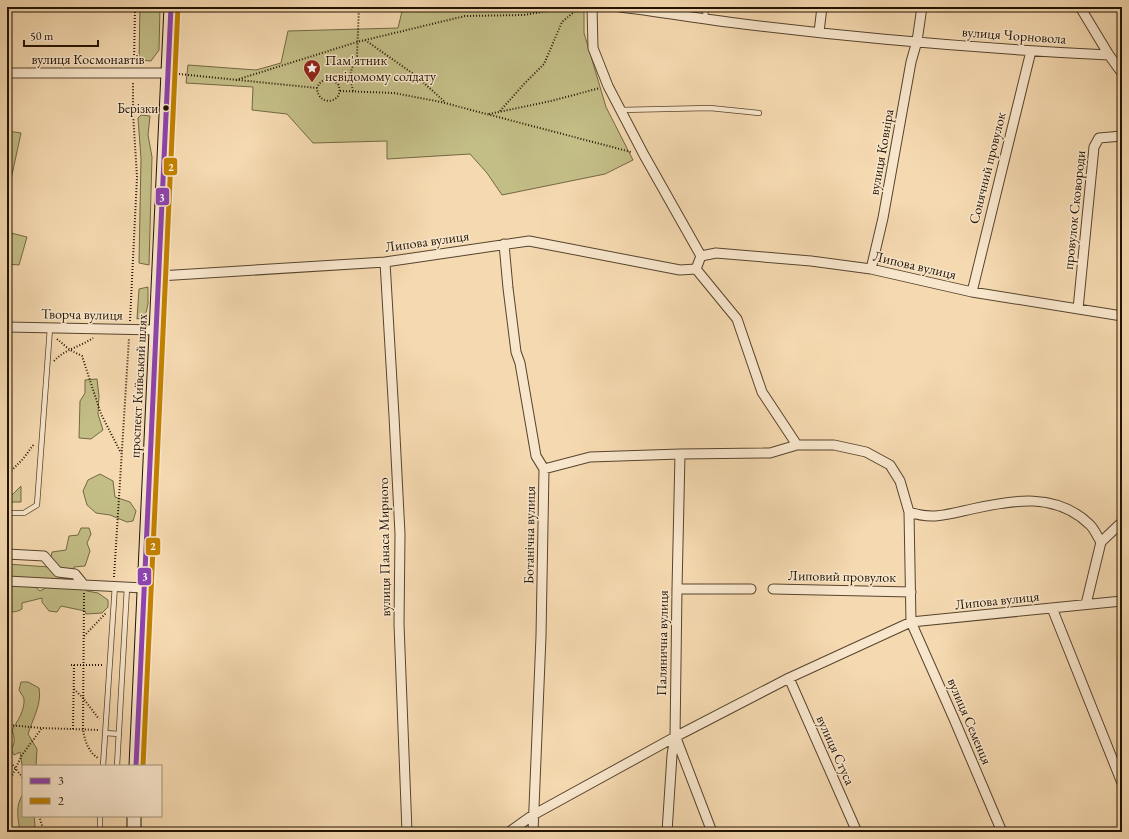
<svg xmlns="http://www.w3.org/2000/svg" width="1129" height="839" viewBox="0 0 1129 839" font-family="'EB Garamond',serif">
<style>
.green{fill:#c3bd86;stroke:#726844}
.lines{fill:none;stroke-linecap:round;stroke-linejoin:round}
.lane-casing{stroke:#57442d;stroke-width:6}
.street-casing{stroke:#57442d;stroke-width:11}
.secondary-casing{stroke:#221301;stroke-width:15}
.path{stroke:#221301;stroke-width:2;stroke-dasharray:1 2;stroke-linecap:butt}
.lane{stroke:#f8e6cc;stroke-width:4.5}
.street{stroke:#f8e6cc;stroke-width:9}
.secondary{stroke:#f8e6cc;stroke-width:13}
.bus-1-casing{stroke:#f8e6cc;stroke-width:8}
.bus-2-casing{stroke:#f8e6cc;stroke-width:8}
.bus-1{stroke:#8e44ad;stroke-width:5}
.bus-2{stroke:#c28100;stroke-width:5}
.bus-dot{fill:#221301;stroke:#f8e6cc;stroke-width:1.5}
.labels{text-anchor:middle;stroke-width:3;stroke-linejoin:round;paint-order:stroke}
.bus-label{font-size:13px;fill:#221301;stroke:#f8e6cc;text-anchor:end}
.street-label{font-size:14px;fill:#221301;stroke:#f8e6cc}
.poi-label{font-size:14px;fill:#221301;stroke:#f8e6cc;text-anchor:start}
.line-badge{stroke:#f8e6cc;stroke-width:1.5}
.badge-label{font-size:11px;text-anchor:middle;font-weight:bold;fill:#fff}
</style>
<rect width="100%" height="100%" fill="#f5d9b0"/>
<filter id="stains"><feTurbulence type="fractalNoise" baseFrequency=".005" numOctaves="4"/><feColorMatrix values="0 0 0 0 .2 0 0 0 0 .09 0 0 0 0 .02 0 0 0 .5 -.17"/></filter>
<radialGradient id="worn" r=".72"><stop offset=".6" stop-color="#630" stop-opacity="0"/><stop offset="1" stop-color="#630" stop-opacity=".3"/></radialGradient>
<path class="green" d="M140,7H160L159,50L151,61L139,60Z
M403,7L584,8V33L606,107L633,160L605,174L502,195L487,173L470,154L387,159V141L313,143L287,114L252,110L253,87L186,83L188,65L256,70L281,63L288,31L398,28Z
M141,115L150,116L148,135L152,157L149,265L139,263L141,159L138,118Z
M7,131L21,133L7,198Z
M7,232L27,237L19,265L7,264Z
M148,287V304L145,317L137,319L139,289Z
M97,379L99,396L98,414L103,430L91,439L79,438L80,401L85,393V380Z
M100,474L113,481L115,497L130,502L136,511L133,521L127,522L110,515L96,513L87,505L83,491L88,480Z
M21,486V502H7V500Z
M81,528H89L91,534L87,543L90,551L85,566L74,567L72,582L7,579V564L49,567L52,552L66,550L69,536L78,535Z
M7,585H33L40,591L51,585L79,586L87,591L98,593L108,600V607L102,613L86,614L85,611L61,606L57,612L49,611L42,602V598L22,603V609C17,612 12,613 7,610Z
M21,682H28L39,688C42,704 33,718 28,734L37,749L36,766H23V771L20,752L14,755L11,750C15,743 15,738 12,730C17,722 25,710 24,699C23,696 20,692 19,690Z
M23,794V816H34L35,825L34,832H20C18,818 15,806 23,794Z"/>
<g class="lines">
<g class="lane-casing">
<path id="lane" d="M705,18L706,7
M620,110L710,108L759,113
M7,513H24L37,505L50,328
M105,733L119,734
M103,766L115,585
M117,766L127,587
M100,832V816"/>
</g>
<g class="street-casing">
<path id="street" d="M592,7L593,48L608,86L644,155L701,256L696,269L737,319L762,392L797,445
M620,7C661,12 702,19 743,24C864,39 987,49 1109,55
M1080,7L1109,55L1122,73
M819,32L822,7
M7,73H168
M504,244L508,288L516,352L520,363L536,456L544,469L541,636L533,832
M701,256L716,253L811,261L871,269L972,292L1122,316
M385,262L394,416L400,534L399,624L407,832
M871,269L883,218L911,62L917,41L922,7
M159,276L385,262L529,241L680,270L696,269
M972,292L1031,51
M1078,309L1094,147L1099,138L1122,136
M7,327L157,330
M544,469L590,457L680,454L770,453L797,445H834L866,452L890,465L900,481L909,512C932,520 950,514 972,509C1012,500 1056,492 1089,524C1094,528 1097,536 1101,542L1086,604
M909,512L911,622L954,719L1002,832
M1101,542L1122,522
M7,554L44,556L58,572L75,574L84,585L144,588
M7,581L84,585
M677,589H751
M773,589L911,592
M1052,608L1122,783
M789,678L857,832
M676,738L712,832
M509,832L533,815L675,737L789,678L911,622L1122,601
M667,832L672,755L675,737L677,589L680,454"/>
</g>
<g class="secondary-casing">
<path id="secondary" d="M136,766L171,7
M134,832V816"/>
</g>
<path class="path" d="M365,40L415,75L445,102
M134,64L135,7
M179,74L317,88C318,108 346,103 338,84L331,79C323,80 320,81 317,88
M236,80L357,42L465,16L524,15L572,7
M340,91L394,93L441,102L631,152
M353,91L350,76L352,68L357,56L359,7
M500,111L524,84L544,64L562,22L580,7
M489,114L551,101L600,88
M130,321L137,177L133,113V82
M57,339L70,350L82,356L101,414L121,453
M54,361C65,349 80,347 93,338
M7,475L23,459L34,444
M114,577L129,338
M84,593L83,729C84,739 89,753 98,758
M84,636L106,613
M71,665H104
M74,689L83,698L99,719
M7,725L42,728L99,730
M73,729L74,665
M7,758L23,778
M7,786L22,755L42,728
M39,816L44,832"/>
<use href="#lane" class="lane"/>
<use href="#street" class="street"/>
<use href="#secondary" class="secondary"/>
<g class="bus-1-casing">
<path id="bus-1" d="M136,766L171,7"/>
</g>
<g class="bus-2-casing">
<path id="bus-2" d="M143,766L178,7"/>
</g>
<use href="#bus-1" class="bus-1"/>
<use href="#bus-2" class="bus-2"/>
</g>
<defs>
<g id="sight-pin" transform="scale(0.9)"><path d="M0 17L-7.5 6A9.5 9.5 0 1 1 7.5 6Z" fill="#8f2418" stroke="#f8e6cc"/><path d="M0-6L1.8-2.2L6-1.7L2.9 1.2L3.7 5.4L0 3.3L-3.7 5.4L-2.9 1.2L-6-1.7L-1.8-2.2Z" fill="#fff"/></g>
</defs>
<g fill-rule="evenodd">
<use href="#sight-pin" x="312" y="68"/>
</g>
<circle class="bus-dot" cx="166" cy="108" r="3.5"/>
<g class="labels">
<g class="bus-label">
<text x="158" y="113">Берізки</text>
</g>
<g class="street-label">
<text transform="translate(1014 35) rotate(4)" y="5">вулиця Чорновола</text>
<text x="88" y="64">вулиця Космонавтів</text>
<text transform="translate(881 152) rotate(-80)" y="5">вулиця Ковніра</text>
<text transform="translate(987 168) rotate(-76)" y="5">Сонячний провулок</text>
<text transform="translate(1074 210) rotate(-84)" y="5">провулок Сковороди</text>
<text transform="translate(427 241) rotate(-8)" y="5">Липова вулиця</text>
<text transform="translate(915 265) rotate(13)" y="5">Липова вулиця</text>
<text transform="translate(82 314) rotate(1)" y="5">Творча вулиця</text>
<text transform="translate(138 386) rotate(-87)" y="5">проспект Київський шлях</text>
<text transform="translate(529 535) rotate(-89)" y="5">Ботанічна вулиця</text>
<text transform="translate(384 547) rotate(-91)" y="5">вулиця Панаса Мирного</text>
<text transform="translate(842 576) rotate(1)" y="5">Липовий провулок</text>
<text transform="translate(997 600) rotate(-6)" y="5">Липова вулиця</text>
<text transform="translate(662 643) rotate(-89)" y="5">Палянична вулиця</text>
<text transform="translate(970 721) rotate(67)" y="5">вулиця Семенця</text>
<text transform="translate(836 750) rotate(66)" y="5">вулиця Стуса</text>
</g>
<g class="poi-label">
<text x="325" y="65">Пам'ятник<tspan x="325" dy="16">невідомому солдату</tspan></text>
</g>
</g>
<g class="line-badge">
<rect x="163" y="157" width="15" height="19" rx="4" fill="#c28100"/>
<rect x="155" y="187" width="15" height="19" rx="4" fill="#8e44ad"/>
<rect x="145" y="537" width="16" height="19" rx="4" fill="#c28100"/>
<rect x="137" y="567" width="15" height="19" rx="4" fill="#8e44ad"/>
</g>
<g class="badge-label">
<text x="171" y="171">2</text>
<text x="162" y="201">3</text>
<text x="153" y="550">2</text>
<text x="145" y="580">3</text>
</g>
<rect width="1129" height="839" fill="none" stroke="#f5d9b0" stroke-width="24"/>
<rect x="8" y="8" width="1113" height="823" fill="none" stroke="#221301" stroke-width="2"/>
<rect x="12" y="12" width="1105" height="815" fill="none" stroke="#221301"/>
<rect x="22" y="765" width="140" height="52" fill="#f8e6cc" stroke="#a2927b"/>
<rect x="30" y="778" width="20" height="6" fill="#8e44ad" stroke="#a2927b"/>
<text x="58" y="785" font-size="12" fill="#221301">3</text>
<rect x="30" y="798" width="20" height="6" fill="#c28100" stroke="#a2927b"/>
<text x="58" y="805" font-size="12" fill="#221301">2</text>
<path d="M24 40v6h74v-6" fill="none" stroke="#221301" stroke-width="2"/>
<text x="30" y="40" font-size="12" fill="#221301" stroke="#f8e6cc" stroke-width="3" paint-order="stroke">50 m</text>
<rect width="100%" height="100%" filter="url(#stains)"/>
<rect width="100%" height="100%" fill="url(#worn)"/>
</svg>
